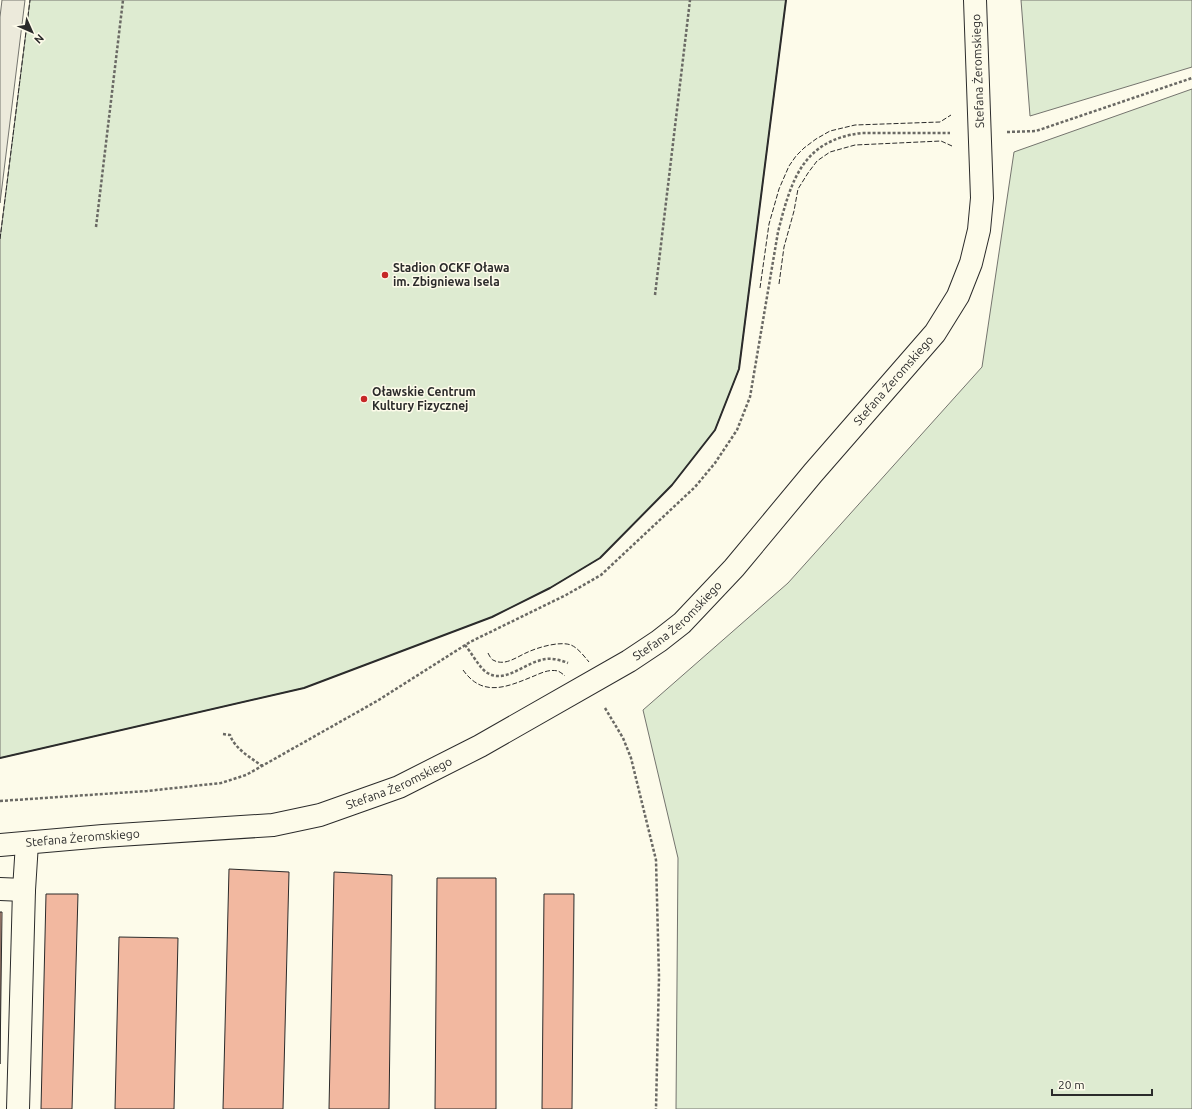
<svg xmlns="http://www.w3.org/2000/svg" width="1192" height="1109" viewBox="0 0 1192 1109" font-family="Ubuntu,sans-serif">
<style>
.green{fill:#deebd1;stroke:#74746e}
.parking{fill:#eceadb;stroke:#74746e}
.building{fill:#f2b8a0;stroke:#2b2b2b}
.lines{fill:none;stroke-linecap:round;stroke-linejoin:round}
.minor-casing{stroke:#2b2b2b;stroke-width:24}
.path{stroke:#6a6964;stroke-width:2.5;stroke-dasharray:3 2;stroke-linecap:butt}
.minor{stroke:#fdfbea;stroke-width:22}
.fence{stroke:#2b2b2b;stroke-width:1;stroke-dasharray:5 2;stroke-linecap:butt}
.wall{stroke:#2b2b2b;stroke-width:2}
.poi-dot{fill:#c62828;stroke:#fdfbea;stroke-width:1.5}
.labels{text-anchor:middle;stroke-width:3;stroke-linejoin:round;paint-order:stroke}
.street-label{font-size:12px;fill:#2b2b2b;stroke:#fdfbea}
.poi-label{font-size:12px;font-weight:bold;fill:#2b2b2b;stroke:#fdfbea;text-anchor:start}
</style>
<rect width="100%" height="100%" fill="#fdfbea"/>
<path class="green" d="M30,0H786L739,369L715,430L672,485L600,558L550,588L492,617L304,688L0,758V239Z
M1021,0H1192V67L1030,116Z
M1192,89V1109H676L678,858L643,710L788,583L982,367L1014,152Z"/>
<path class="parking" d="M2,0H25L0,203V17Z"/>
<path class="building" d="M229,869L289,872L283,1109H223Z
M334,872L392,875L389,1109H329Z
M437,878H496V1109H435Z
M46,894H78L72,1109H41Z
M544,894H574L572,1109H542Z
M0,912H2L0,1064Z
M119,937L178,938L174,1109H115Z"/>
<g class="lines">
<g class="minor-casing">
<g id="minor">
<path id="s1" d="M0,845L103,836L273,825L320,815L399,787L480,746L629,661L659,641L682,623L734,568L813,473L935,333L958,296L971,263L979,230L982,198L975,0"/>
<path d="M0,889L24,890"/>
<path d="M18,1109L24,890L27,843"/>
</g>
</g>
<path class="path" d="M1007,132L1036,131L1192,78
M96,227L123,0
M655,295L690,0
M465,645C471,652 479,667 486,672C503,684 521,666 538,661C548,657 558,659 568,663
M605,708L623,738L631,758L656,860L659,977L656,1109
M223,734L230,735C235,749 250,757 262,766
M0,801L147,791L221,783L246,775L377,701L470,642L566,595L601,575L695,487L715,463L737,430L750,397L778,232C791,181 802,140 862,133H950"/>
<use href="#minor" class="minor"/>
<path class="fence" d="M0,239L30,0
M779,284L784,247L794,211L798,189L808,173L817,161L830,152L855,145L941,141L952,146
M760,288L769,224L779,189L789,166L796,156L804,148L816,139L830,131L855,125L940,122L951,115
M488,653C489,655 491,659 493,660C505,667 518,656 528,652C539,647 560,641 571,645C578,648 584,656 589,662
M463,670C483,698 507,687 534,676C541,673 549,669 558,671C560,672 563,674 565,676"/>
<path class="wall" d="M0,758L304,688L492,617L550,588L600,558L672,485L715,430L739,369L786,0"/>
</g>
<g class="poi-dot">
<circle cx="385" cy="275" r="4"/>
<circle cx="364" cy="399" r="4"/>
</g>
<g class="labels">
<g class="street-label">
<text transform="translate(978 71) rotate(-92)" y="4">Stefana Żeromskiego</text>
<text dy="4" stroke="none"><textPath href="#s1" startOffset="1055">Stefana Żeromskiego</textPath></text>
<text dy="4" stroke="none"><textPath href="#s1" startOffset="731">Stefana Żeromskiego</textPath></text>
<text dy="4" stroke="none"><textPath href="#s1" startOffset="407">Stefana Żeromskiego</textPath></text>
<text dy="4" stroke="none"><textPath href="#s1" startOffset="83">Stefana Żeromskiego</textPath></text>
</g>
<g class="poi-label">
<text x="393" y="272">Stadion OCKF Oława<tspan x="393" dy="14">im. Zbigniewa Isela</tspan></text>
<text x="372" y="396">Oławskie Centrum<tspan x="372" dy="14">Kultury Fizycznej</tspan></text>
</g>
</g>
<g transform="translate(32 32) rotate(135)" stroke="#fdfbea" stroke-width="3" paint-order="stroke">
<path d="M0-3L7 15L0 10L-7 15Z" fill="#2b2b2b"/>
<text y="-6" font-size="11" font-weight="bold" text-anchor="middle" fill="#2b2b2b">N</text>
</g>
<path d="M1052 1089v6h100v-6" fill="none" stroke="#2b2b2b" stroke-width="2"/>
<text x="1058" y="1089" font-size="12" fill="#2b2b2b" stroke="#fdfbea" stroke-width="3" paint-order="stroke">20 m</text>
</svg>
